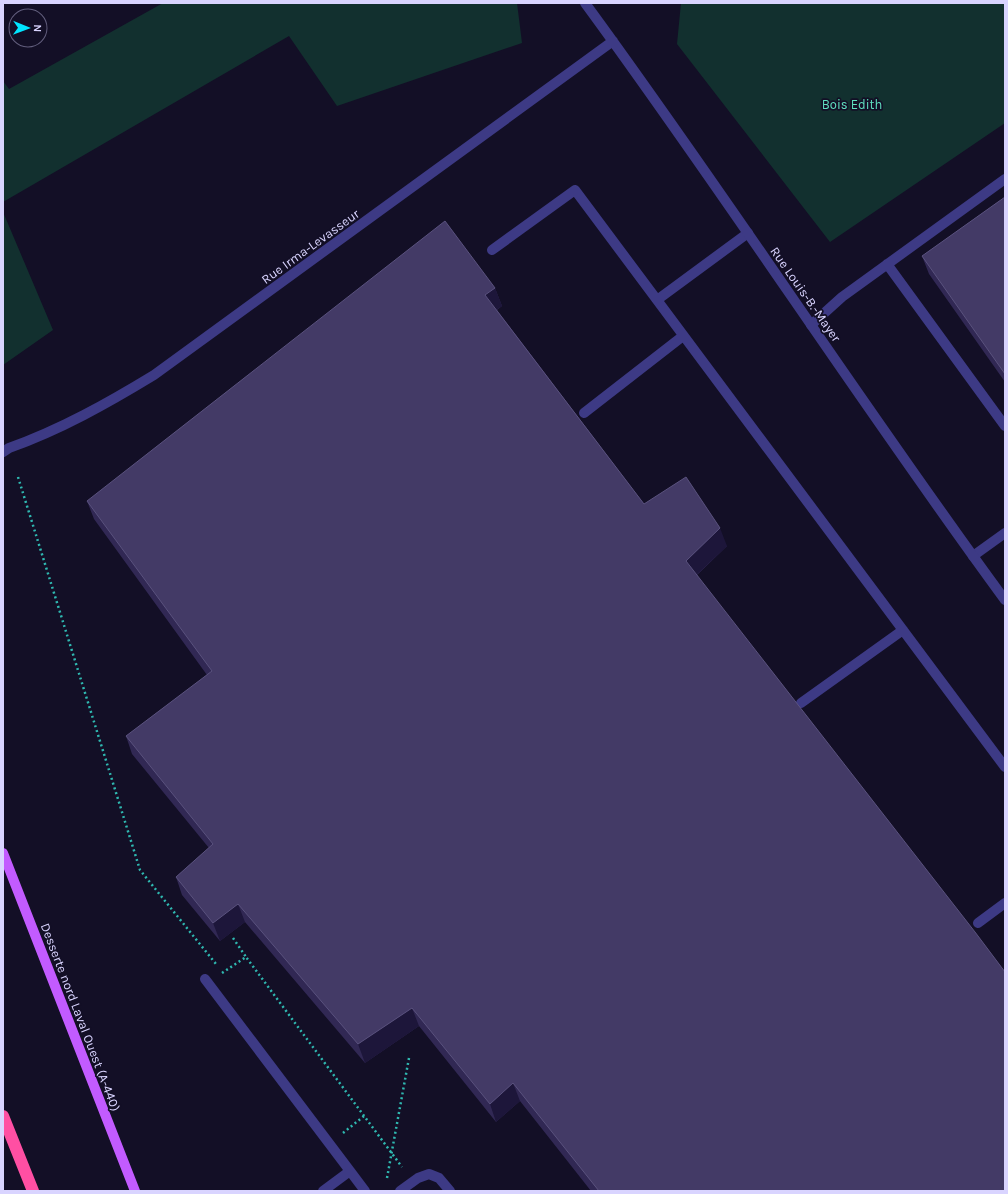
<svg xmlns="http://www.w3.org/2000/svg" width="1008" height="1194" viewBox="0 0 1008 1194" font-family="Karla,sans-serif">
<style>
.green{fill:#12302f}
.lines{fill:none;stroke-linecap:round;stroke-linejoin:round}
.path{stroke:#2fb8b0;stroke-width:2.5;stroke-dasharray:2 3;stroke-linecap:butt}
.lane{stroke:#3d3a85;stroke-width:10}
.street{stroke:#3d3a85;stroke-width:10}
.primary{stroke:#c25bff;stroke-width:10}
.highway{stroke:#ff4fa3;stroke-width:12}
.wall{fill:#312854}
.shaded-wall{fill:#1d163a}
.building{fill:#433a66;stroke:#5a527e}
.labels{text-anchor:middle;stroke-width:3.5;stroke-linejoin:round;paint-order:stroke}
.park-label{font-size:13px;fill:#5fe0c0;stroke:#130f26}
.street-label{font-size:13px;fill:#d9d4ff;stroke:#130f26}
</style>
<rect width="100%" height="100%" fill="#130f26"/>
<path class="green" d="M163,3H517L522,43L337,106L289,36L3,202V81L9,89Z
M681,3H1005V123L830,242L677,44Z
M3,212L53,330L3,365Z"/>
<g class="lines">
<path class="path" d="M18,477L140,870L216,964
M233,938L246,957
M222,973L246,957L402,1167
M343,1133L364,1116
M387,1178L409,1058"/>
<path class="lane" d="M748,233L657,300L1005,767
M492,250L575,190L657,300
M887,264L1005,426
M811,325L842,297L1005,179
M584,413L683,336
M973,556L1005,533
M801,703L903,630
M978,923L1005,903
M205,979L350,1171
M323,1191L350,1171L365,1191
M400,1191L418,1178L429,1174L439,1178L450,1191"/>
<path class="street" d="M585,3C729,199 861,404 1005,600
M3,452L9,448C60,430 108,403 154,375L613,41"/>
<path class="primary" d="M3,853L135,1191"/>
<path class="highway" d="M3,1116L33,1191"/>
</g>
<path class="wall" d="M1005,197V382L929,274L922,256Z
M495,288L502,306L497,310L644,504L727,546L697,575L1005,1191H591L520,1101L496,1122L419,1026L365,1063L245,922L220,941L182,895L176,877L209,848L132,754L126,736L207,675L94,519L87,501Z"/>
<path class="shaded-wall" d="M495,288L502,306L492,313L485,295Z
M720,528L727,546L692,579L686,561Z
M238,904L245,922L220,941L213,923Z
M412,1008L419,1026L365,1063L358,1044Z
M513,1083L520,1101L496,1122L490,1104Z"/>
<path class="building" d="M1005,197V374L922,256Z
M445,221L495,288L485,295L644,504L686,477L720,528L686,561L975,932L1005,972V1191H599L513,1083L490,1104L412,1008L358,1044L238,904L213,923L176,877L213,844L126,736L212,671L87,501Z"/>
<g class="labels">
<g class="park-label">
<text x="852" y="109">Bois Edith</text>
</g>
<g class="street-label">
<text transform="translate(310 246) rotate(-36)" y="5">Rue Irma-Levasseur</text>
<text transform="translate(806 294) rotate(55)" y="5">Rue Louis-B.-Mayer</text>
<text transform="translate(81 1017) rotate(69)" y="5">Desserte nord Laval Ouest (A-440)</text>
</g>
</g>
<rect width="1008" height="1194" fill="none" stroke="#d9d4ff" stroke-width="8"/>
<g transform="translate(28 28) rotate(91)"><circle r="19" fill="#130f26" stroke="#625e7d"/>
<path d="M0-3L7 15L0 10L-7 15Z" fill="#00e5ff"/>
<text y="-6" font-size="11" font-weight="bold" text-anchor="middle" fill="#d9d4ff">N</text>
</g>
</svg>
